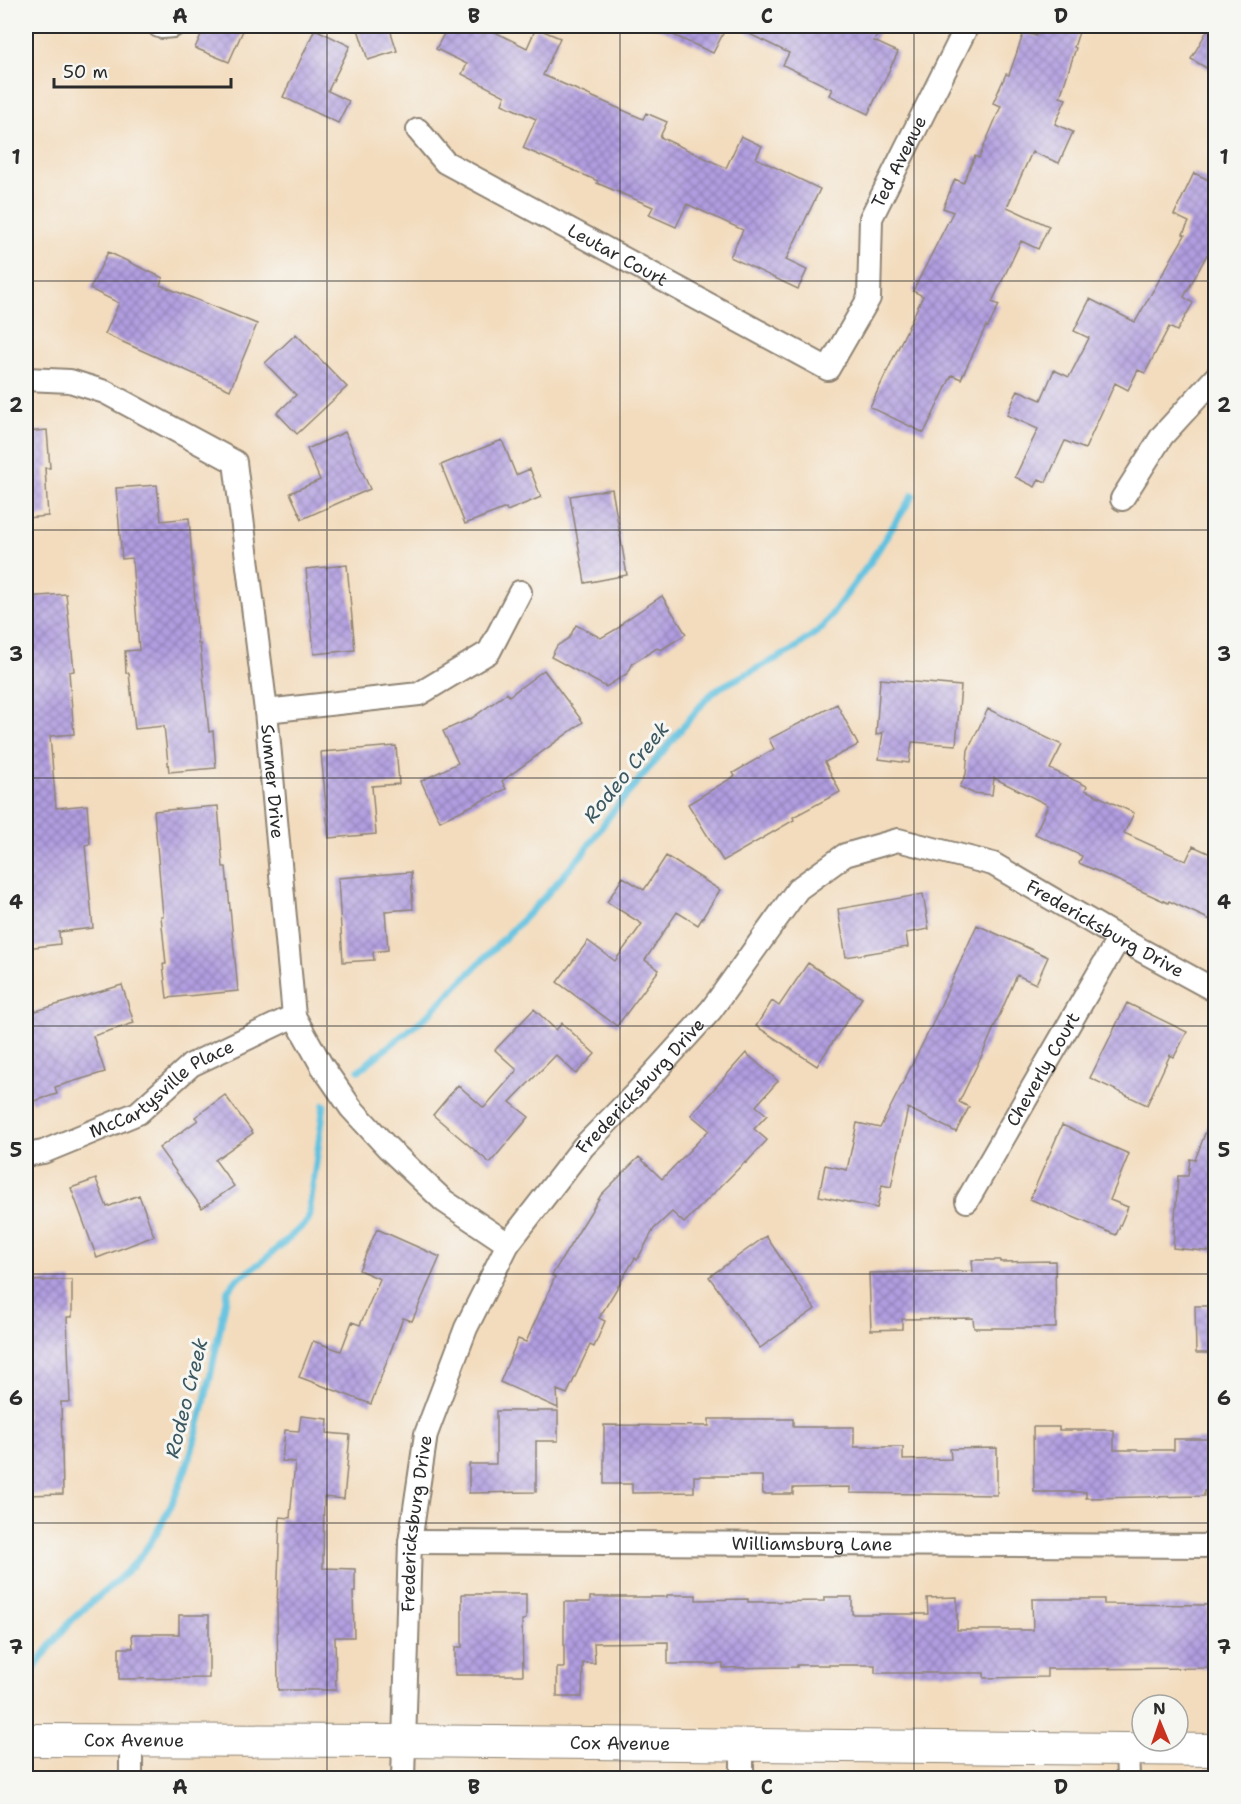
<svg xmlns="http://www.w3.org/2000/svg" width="1241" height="1804" viewBox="0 0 1241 1804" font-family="'Shantell Sans',sans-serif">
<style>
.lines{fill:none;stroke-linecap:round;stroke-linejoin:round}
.stream{stroke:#61c1df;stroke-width:7}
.building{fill:url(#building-cross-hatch)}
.minor-casing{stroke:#8f8474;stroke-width:26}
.secondary-casing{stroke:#8f8474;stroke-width:34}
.minor{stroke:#fff;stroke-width:22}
.secondary{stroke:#fff;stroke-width:32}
.grid{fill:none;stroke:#2b2b2b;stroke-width:1.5;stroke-opacity:0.55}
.labels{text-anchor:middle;stroke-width:6;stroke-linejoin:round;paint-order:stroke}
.street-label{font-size:18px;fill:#2b2b2b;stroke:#f6f6f2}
.water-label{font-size:20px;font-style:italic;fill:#3b5861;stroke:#f6f6f2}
.neatline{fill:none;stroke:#2b2b2b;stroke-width:2}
.grid-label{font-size:20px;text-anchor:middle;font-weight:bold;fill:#2b2b2b}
</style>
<defs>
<pattern id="building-cross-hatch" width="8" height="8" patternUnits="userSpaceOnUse" patternTransform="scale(1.5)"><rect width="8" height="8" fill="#b19de0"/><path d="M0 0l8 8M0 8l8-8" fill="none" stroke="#9080b6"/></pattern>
</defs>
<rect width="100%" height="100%" fill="#f6f6f2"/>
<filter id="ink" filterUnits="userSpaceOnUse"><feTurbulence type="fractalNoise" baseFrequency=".0167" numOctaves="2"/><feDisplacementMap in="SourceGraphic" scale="12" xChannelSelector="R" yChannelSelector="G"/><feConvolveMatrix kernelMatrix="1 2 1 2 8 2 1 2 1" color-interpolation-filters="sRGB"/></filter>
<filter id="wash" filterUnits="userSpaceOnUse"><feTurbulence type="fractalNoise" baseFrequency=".008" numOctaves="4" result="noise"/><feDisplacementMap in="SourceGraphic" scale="24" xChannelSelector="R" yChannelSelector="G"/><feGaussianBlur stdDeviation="1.35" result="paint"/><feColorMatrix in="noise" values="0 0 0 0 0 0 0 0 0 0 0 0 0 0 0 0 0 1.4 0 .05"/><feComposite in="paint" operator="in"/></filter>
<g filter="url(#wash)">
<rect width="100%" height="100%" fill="#f3dcbd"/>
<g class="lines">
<path class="stream" d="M359,1070L427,1016L541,901L584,852L610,815L707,698L719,688L791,651L821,629L869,564L913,495
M26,1681C40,1660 55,1638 73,1619C94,1598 121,1581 140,1557C196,1485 209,1377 228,1290L236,1280L263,1261L308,1221L324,1105"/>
</g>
<g id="blocks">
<path class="building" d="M205,26H245L229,62L195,48Z
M357,26H389L397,51L368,60Z
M448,26H483L527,48L536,28L560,38L543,75L643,119L646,113L667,122L660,137L726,168L741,136L762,146L756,158L820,189L786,260L807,270L798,289L730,257L743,230L687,204L676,227L649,215L653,207L597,183L598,181L523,148L536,119L502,104L505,96L462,74L467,64L436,49Z
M653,26H727L713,53Z
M733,26H882L874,41L898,52L868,114L829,95L832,89L783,65L789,53Z
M1039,26H1081L1074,47L1076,48L1060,97L1066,99L1055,124L1073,132L1059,163L1032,152L1007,207L1049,226L1038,249L1021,241L992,302L999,305L988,327L986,326L961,379L952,375L924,433L870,407L923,296L913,291L953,212L943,208L955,179L963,183L975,156L979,158L1001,106L993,103L1006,74L1009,75L1024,32L1036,36Z
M1210,26H1215V73L1191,59Z
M315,29L350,46L328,91L349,101L338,123L283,97Z
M1194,173L1215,183V240L1184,297L1193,303L1177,331L1169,327L1145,373L1138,370L1128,390L1115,383L1085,449L1065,441L1046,482L1039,479L1035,487L1015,477L1038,429L1007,415L1018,390L1041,400L1054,370L1069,377L1089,338L1074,331L1090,299L1135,322L1185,235L1183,234L1189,222L1174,215Z
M108,252L163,278L160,285L257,324L230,390L105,334L119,303L90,289Z
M296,334L347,387L297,434L277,413L296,395L265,363Z
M47,430L50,468H45L48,516L26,518V432Z
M345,432L370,489L302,519L290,493L320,480L307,449Z
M502,440L516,475L530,469L541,497L507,511L506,508L465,524L441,465Z
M157,485L161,521L189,518L198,644H200L209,732L213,731L216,768L169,772L164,726L135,729L129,673H126L125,651L139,650L132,558L122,559L116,488Z
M612,489L627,575L585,583L570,496Z
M347,565L355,650L314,654L306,569Z
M66,594L74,671L69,672L74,734L50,736L56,808L87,805L90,844L85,845L93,928L59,932L60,944L26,948V597Z
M662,596L686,634L661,650L657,648L633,663L628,673L606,687L551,657L557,646L569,638L576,625L601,638L620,627L623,622Z
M544,670L583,722L502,781L506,789L440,821L421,781L458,763L443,731L472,718L507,693L509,696Z
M880,679L961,686L956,745L912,742L909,763L879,759L883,732L876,735Z
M837,704L858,745L825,762L840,792L793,817L794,820L723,861L688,804L735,776L733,773L774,749L769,739Z
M988,709L1062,745L1050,769L1087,786L1085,790L1134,813L1124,833L1186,861L1193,846L1215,856V922L1169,901L1168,903L1079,863L1082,856L1035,834L1048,805L994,778L992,795L973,793L960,787L966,774L968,750Z
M396,746L399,784L372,786L376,834L329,838L321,752Z
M218,806L223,867H226L238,991L167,998L163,964H166L161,916H163L154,811Z
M666,856L720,890L698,925L677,912L645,960L659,970L617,1026L557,982L588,941L615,961L642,924L607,902L623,877L644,890Z
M411,872L413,909L385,911L388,950L373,952L374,960L343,962L338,878Z
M923,894L929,929L906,933L908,947L846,957L838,909Z
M977,925L1048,957L1036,984L1017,975L983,1053L959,1102L969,1107L956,1132L908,1108L891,1187L882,1185L877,1208L819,1196L825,1165L847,1170L857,1123L880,1128L931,1027Z
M808,963L862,998L817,1066L756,1026L772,1001L779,1006Z
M122,985L134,1023L93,1036L105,1072L55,1087L57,1094L31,1102L26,1086V1014Z
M1127,1003L1187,1032L1174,1057L1170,1055L1147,1105L1090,1078Z
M534,1009L556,1030L562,1023L595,1054L576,1074L556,1055L510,1102L529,1117L490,1163L433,1115L458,1085L484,1108L517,1070L495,1050Z
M746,1053L778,1081L756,1106L767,1115L754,1129L767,1140L746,1163L745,1162L684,1223L672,1212L654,1229L637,1260L635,1258L599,1318L605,1321L594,1347L590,1345L567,1394L557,1390L558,1408L500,1382L518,1339L526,1342L555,1277L552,1275L601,1195L639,1157L662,1179L709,1130L691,1115Z
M225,1095L253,1133L215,1160L234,1186L202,1208L159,1148L198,1120L195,1117Z
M1214,1110L1215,1252L1173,1248L1178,1176H1188L1190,1159L1195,1160Z
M1062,1125L1129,1154L1110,1200L1128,1207L1116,1235L1030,1199Z
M96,1179L107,1207L139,1195L154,1236L97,1258L71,1188Z
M377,1229L440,1257L412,1321L403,1318L371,1404L299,1377L313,1341L341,1351L352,1322L360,1325L380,1279L359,1270Z
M766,1236L815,1309L760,1348L709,1277Z
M972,1260H1000V1262L1055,1261L1056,1328H974L973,1318L902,1319V1329L871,1330L869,1273L973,1271Z
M72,1280V1317H67L70,1402H61L63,1494L26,1495V1281Z
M1195,1306H1215V1353H1196Z
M496,1411H558V1441H536V1492L469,1493V1464H496Z
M301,1416L328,1419L327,1433L350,1435L344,1499L324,1497L323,1568L355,1569V1592H353L354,1637H335L336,1690H278L277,1608L280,1517L290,1518L295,1462L282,1461L285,1430L299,1431Z
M709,1419H793V1427H854V1447H903V1460L951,1459L950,1449L997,1448V1495L850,1493V1487L793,1488V1494H763L762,1476H694V1492L632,1493V1484H604V1425L709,1426Z
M1033,1427H1059V1430H1114V1450H1174V1439H1215V1491H1204V1496L1086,1498V1492H1034Z
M462,1594H526V1619L522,1620L523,1675H455V1647H462Z
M667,1595H696V1600L748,1599V1602L824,1601V1597H852V1614H928L927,1598L957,1597V1630H1033L1032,1599H1104V1604L1209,1605V1623H1215V1668L1047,1669V1677L984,1678V1673H875V1665H797V1667L723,1668V1664H668V1642L594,1643L595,1663H583L582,1697H557V1668H564V1602H590V1597H667Z
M179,1615H209V1678L119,1679V1648H133L132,1634H179Z"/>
</g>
</g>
<g filter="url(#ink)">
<use href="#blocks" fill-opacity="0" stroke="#8f8474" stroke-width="1.5"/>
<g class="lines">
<g class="minor-casing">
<g id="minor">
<path d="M159,26L162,27L173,26"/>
<path id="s1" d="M418,130L445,162L828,369L869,298L871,218L967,26"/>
<path id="s2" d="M26,379L70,381L105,392L235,462L266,711L294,1016L322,1066L351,1108L387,1147L444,1201L508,1244"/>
<path d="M1122,499L1162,436L1216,377"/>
<path d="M266,711L419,694L489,652L520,592"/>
<path id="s3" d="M26,1155L43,1152L138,1113L191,1065L294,1016"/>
<path id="s4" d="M967,1201L1119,938"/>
<path id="s5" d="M410,1542L1216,1546"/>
<path d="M131,1741V1778"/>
<path d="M742,1746V1778"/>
<path d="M1127,1749L1128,1778"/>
<path id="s6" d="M403,1778L410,1542L426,1434L466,1328L508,1244L583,1147L635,1094L711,1010L798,889L845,855L898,840L993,864L1119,938L1216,991"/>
</g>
</g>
<g class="secondary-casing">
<g id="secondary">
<path id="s7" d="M26,1740L404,1741L1216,1750"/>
</g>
</g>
<use href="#minor" class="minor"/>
<use href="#secondary" class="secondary"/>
</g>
</g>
<path class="grid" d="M327,26V1778M620,26V1778M914,26V1778M26,281H1216M26,530H1216M26,778H1216M26,1026H1216M26,1274H1216M26,1523H1216"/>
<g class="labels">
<g class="street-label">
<text dy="6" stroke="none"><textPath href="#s1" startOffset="702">Ted Avenue</textPath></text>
<text dy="6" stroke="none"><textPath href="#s1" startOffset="238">Leutar Court</textPath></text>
<text dy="6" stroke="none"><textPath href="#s2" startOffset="550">Sumner Drive</textPath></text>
<text dy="6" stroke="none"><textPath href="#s6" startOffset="1352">Fredericksburg Drive</textPath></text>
<text dy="6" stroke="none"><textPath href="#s4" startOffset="152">Cheverly Court</textPath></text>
<text dy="6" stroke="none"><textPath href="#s6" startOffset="759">Fredericksburg Drive</textPath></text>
<text dy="6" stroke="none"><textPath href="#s3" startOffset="153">McCartysville Place</textPath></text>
<text dy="6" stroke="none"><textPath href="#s6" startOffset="255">Fredericksburg Drive</textPath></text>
<text dy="6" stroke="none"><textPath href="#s5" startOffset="402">Williamsburg Lane</textPath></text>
<text dy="6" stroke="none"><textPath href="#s7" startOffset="108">Cox Avenue</textPath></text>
<text dy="6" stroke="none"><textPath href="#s7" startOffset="594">Cox Avenue</textPath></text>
</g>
<g class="water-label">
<text transform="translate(626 772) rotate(-51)" y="7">Rodeo Creek</text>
<text transform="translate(186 1398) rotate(-76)" y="7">Rodeo Creek</text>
</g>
</g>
<rect width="1241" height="1804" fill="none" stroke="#f6f6f2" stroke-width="66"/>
<g transform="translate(1160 1723) rotate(358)"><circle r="28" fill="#f6f6f2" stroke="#a5a5a2" stroke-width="1.5"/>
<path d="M0-4.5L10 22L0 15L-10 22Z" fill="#c8321e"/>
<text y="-9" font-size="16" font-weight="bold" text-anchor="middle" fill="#2b2b2b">N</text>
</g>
<path d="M54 78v9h177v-9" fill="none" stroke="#2b2b2b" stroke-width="3"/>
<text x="63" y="78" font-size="18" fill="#2b2b2b" stroke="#f6f6f2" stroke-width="4.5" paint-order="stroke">50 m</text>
<rect x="33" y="33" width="1175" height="1738" class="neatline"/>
<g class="grid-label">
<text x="180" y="23">A</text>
<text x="474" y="23">B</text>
<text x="767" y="23">C</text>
<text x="1061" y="23">D</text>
<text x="16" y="164">1</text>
<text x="1224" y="164">1</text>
<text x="16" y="412">2</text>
<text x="1224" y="412">2</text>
<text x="16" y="661">3</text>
<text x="1224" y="661">3</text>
<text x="16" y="909">4</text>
<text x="1224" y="909">4</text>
<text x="16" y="1157">5</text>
<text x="1224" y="1157">5</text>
<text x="16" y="1405">6</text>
<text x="1224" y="1405">6</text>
<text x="16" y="1654">7</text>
<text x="1224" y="1654">7</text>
<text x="180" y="1794">A</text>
<text x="474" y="1794">B</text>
<text x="767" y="1794">C</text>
<text x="1061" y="1794">D</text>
</g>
</svg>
